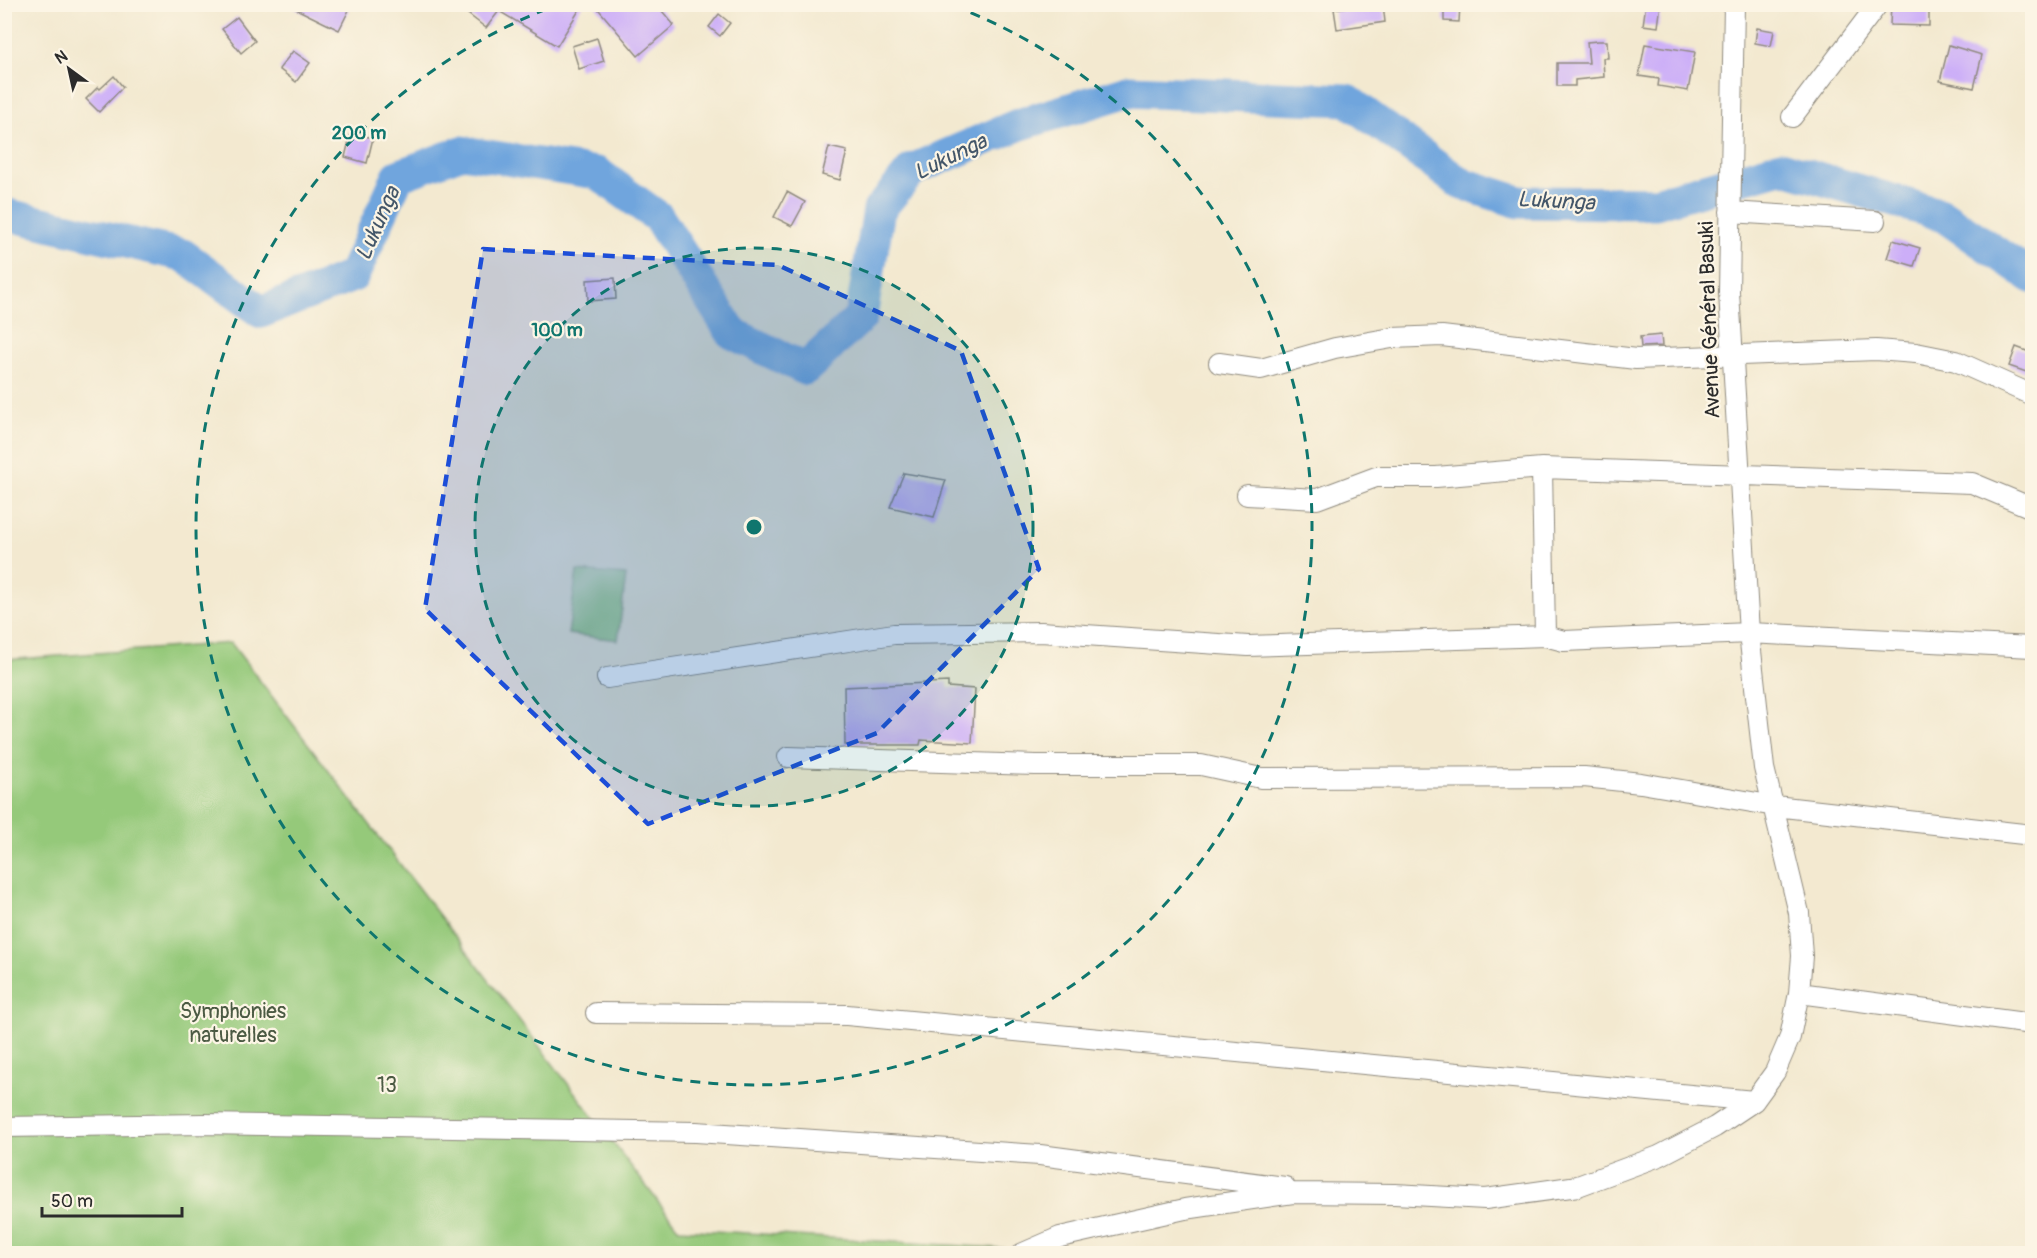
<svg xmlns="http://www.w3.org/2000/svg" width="2037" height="1258" viewBox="0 0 2037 1258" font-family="Pangolin,sans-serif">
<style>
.green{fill:#95c97a;stroke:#607a52;stroke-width:1.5}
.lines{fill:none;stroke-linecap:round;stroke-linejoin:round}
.river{stroke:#70a5dd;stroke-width:33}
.building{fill:#ccaef8}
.minor-casing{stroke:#8f8a7e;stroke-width:22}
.minor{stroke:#fff;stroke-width:20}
.marked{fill:#1d4ed8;fill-opacity:0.2;stroke:#1d4ed8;stroke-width:4.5;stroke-dasharray:12 8;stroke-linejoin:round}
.ring{fill:none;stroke:#0f766e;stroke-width:3;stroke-dasharray:10 8}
.labels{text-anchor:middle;stroke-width:4.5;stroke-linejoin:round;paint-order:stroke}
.street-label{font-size:21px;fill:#2b2b2b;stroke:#fcf5e5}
.park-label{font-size:21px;fill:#4b5a43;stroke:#fcf5e5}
.water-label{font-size:22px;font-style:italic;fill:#435669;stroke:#fcf5e5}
.centre{fill:#0f766e;stroke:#fcf5e5;stroke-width:3}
.ring-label{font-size:18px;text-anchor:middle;font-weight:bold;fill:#0f766e;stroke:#fcf5e5;stroke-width:4.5;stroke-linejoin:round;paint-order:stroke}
</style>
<rect width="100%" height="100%" fill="#fcf5e5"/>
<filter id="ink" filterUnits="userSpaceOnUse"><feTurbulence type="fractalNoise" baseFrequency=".0167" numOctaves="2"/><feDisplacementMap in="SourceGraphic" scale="12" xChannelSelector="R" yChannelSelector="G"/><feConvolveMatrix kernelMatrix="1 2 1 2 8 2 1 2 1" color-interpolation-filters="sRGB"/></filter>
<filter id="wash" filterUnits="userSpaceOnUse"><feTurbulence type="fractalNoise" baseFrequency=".008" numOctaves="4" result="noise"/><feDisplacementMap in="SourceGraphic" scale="24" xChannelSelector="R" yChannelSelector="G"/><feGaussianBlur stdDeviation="1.35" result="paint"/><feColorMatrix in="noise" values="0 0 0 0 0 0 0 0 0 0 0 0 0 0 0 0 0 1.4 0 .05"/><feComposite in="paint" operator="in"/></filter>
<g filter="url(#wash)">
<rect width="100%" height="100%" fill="#f3e9d0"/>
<path class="green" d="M577,571L626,575L618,640L568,634Z
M231,643L679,1229L1083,1253L5,1254V660Z"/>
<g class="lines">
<path class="river" d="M4,214L183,255L261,312L353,276L398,176L462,152L597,173L658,217L732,333L805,369L861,317L879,210L912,170L1018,125L1128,91L1347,100L1460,183L1519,202L1656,203L1781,167L1942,215L2032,277"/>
</g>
<g id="blocks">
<path class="building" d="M286,4H337L349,10L339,30Z
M455,4H583L557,46L499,11L486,28Z
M594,4H656L674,25L638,56Z
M1367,4H1383L1385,22L1337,29L1334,9Z
M1444,4H1460L1459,22L1444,21Z
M1646,4H1661L1658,27L1643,25Z
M1891,4H1929V26L1890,25Z
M719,14L730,23L720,36L709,27Z
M237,17L255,41L241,53L222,29Z
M1757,28L1774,31L1771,46L1755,43Z
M597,38L604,61L579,69L572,46Z
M1598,41H1607L1608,58H1603L1604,77L1575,80V86H1557V63H1589L1587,42Z
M1645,44L1695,52L1688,91L1658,86L1659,79L1639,76Z
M1949,45L1982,55L1974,88L1940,81Z
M293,51L310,63L296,82L279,69Z
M114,76L123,87L99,112L86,99L98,87L100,89Z
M351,133L373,138L367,163L345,157Z
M829,147L847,151L840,180L822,175Z
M787,192L805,202L792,226L774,217Z
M1893,240L1920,248L1914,266L1887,258Z
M615,278L616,299L588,301L587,280Z
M1661,335L1662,346L1641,347L1640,337Z
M2016,347L2032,353V374L2009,366Z
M904,473L946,480L934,517L890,507Z
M948,682V687L975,689L972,743L921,740L920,745H845L844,687Z"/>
</g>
</g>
<g filter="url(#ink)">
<use href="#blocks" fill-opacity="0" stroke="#8f8a7e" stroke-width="1.5"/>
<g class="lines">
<g class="minor-casing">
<path id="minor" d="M1792,117L1878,4
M1730,212L1875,221
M1219,363L1261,369L1335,348L1392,338L1442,336L1636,359L1876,350L1916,353L1956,361L2032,395
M1542,468L1545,636
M1247,495L1317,499L1376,477H1436L1542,468L1972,483L2032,508
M607,678L894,634L1041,632L1248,646L1545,636L1564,641L1749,633L2032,647
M788,757L1036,765H1201L1261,778L1584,777L1641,783L1775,806L2032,835
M1799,993L2032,1024
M596,1013L847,1015L1754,1101
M4,1127L204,1124L696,1132L1040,1155L1285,1187
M1021,1254L1060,1237L1185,1209L1293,1193L1395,1194L1485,1199L1578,1186L1659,1156L1715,1127L1754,1101L1775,1072L1790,1037L1799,993L1802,956L1799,913L1764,768L1749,633L1729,292L1734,4"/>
</g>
<use href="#minor" class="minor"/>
</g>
</g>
<path class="marked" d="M483,249L778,265L961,351L1039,569L877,733L648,824L425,609Z"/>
<circle cx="754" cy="527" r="279" fill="#0f766e" fill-opacity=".12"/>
<g class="ring">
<circle cx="754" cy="527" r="279"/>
<path d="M954 6A558 558 0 1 1 554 6"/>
</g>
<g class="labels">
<g class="street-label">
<text transform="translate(1709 320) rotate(-92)" y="7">Avenue Général Basuki</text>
</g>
<g class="park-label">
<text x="233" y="1018">Symphonies<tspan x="233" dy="24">naturelles</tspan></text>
<text x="387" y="1092">13</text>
</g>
<g class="water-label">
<text transform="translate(950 156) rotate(-26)" y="8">Lukunga</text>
<text transform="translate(1556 200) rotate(3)" y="8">Lukunga</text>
<text transform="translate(377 223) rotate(-66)" y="8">Lukunga</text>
</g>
</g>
<circle cx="754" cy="527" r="9" class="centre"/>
<g class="ring-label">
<text x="359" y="139">200 m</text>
<text x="557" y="336">100 m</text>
</g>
<rect width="2037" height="1258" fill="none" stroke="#fcf5e5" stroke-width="24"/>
<g transform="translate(69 69) rotate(327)" stroke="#fcf5e5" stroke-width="4.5" paint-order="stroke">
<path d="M0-4.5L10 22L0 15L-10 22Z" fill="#2b2b2b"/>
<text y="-9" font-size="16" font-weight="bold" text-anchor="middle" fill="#2b2b2b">N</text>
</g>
<path d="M42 1207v9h140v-9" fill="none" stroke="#2b2b2b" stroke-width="3"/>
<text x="51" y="1207" font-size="18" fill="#2b2b2b" stroke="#fcf5e5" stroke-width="4.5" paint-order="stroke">50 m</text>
</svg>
